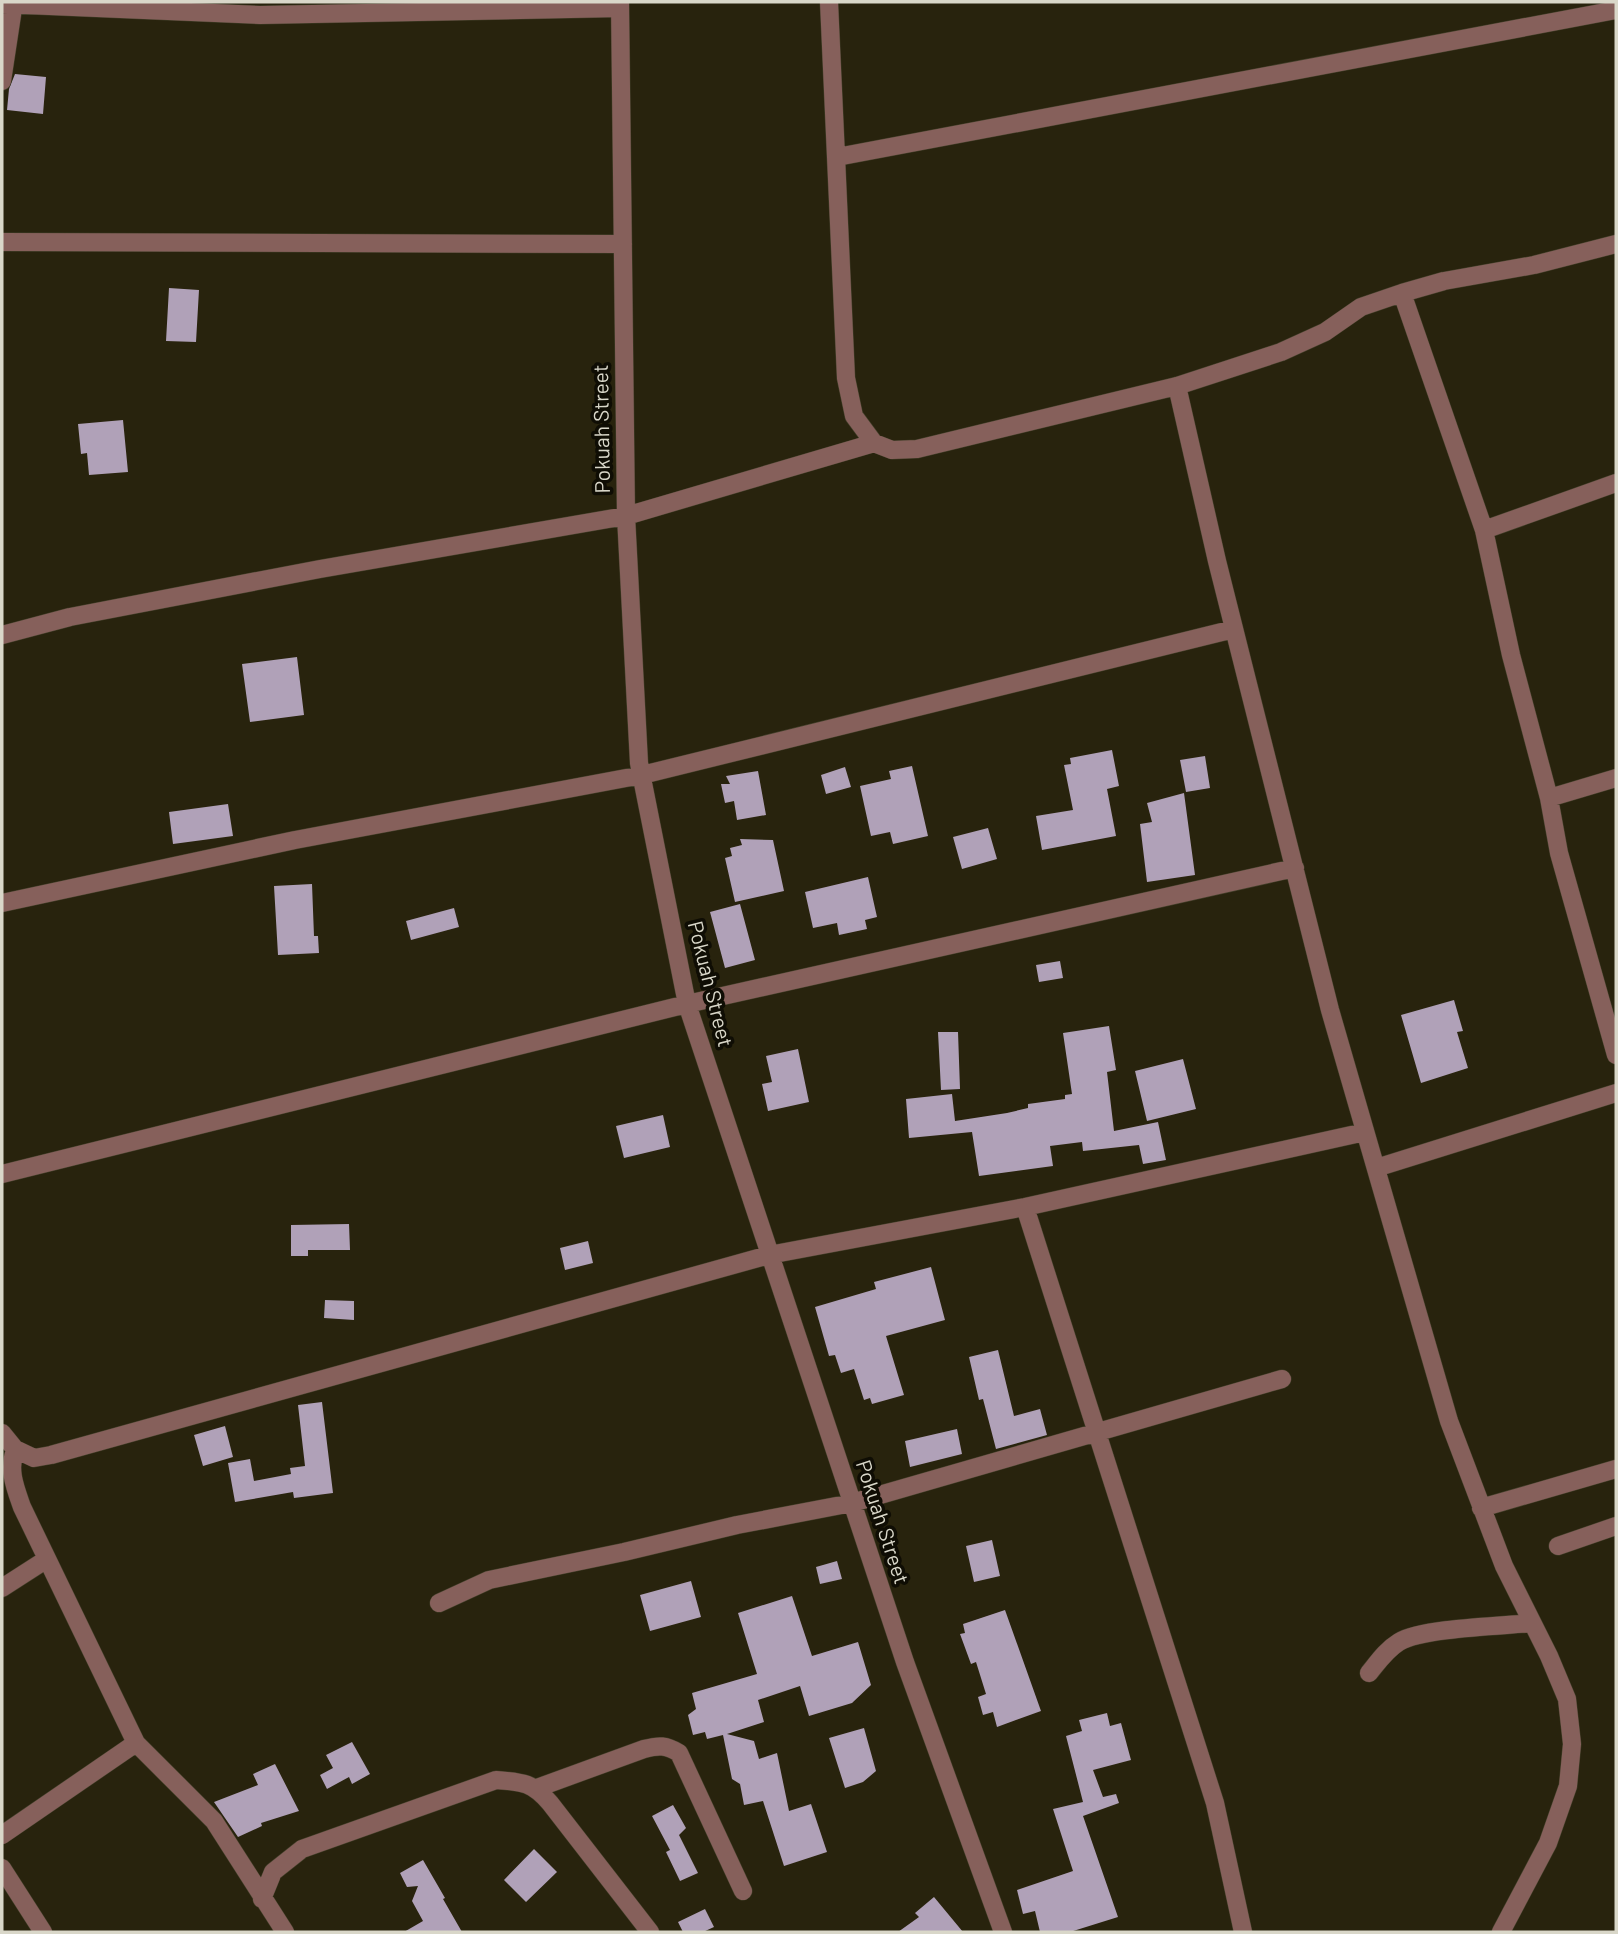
<svg xmlns="http://www.w3.org/2000/svg" width="1618" height="1934" viewBox="0 0 1618 1934" font-family="Barlow,sans-serif">
<style>
.building{fill:#b0a1b8}
.lines{fill:none;stroke-linecap:round;stroke-linejoin:round}
.minor-casing{stroke:#44402b;stroke-width:19}
.minor{stroke:#86605b;stroke-width:18}
.labels{text-anchor:middle;stroke-width:7;stroke-linejoin:round;paint-order:stroke}
.street-label{font-size:21px;fill:#d9d7c9;stroke:#0f0d04}
</style>
<rect width="100%" height="100%" fill="#28230d"/>
<path class="building" d="M15,74L46,77L43,114L7,110L9,89Z
M169,288L199,290L196,342L166,341Z
M123,420L128,472L89,475L87,453L81,454L78,424Z
M297,657L304,715L250,722L242,664Z
M1112,750L1119,786L1107,789L1116,836L1042,850L1036,816L1073,810L1064,765L1071,764L1070,758Z
M1205,756L1210,788L1186,792L1180,760Z
M912,766L928,836L893,844L890,832L871,836L860,786L891,779L889,771Z
M845,767L851,787L826,794L821,775Z
M758,771L766,815L737,820L734,801L725,803L721,784H730L726,776Z
M1184,793L1195,875L1147,882L1140,824L1152,822L1147,803Z
M228,804L233,836L173,844L169,812Z
M988,828L997,859L962,869L953,837Z
M740,839L773,840L784,891L735,902L725,858L732,856L730,848L742,845Z
M868,877L877,917L865,920L867,929L839,935L837,923L813,928L805,892Z
M312,884L314,936H318L319,953L278,955L274,886Z
M740,904L755,960L725,968L710,912Z
M454,908L459,927L411,940L406,921Z
M1060,961L1063,978L1039,982L1036,965Z
M1454,1000L1463,1031L1457,1032L1468,1068L1421,1083L1401,1015Z
M1109,1026L1116,1070L1107,1072L1114,1131L1158,1122L1166,1160L1143,1164L1139,1145L1083,1151L1082,1142L1050,1146L1053,1166L979,1176L972,1132L909,1138L906,1099L952,1094L955,1121L1007,1113L1028,1108V1104L1065,1099V1095L1072,1094L1063,1033Z
M938,1032H958L960,1089L941,1090Z
M798,1049L809,1102L768,1111L762,1084L772,1082L766,1056Z
M1183,1059L1196,1109L1147,1121L1135,1071Z
M663,1115L670,1147L624,1158L616,1126Z
M349,1224L350,1250H308V1256H291V1225Z
M588,1241L593,1263L565,1270L560,1248Z
M931,1267L945,1320L886,1336L904,1395L872,1404L870,1398L864,1400L854,1369L841,1373L835,1355L829,1356L815,1307L876,1289L874,1282Z
M325,1300L354,1301V1320L324,1318Z
M998,1350L1014,1416L1040,1409L1047,1435L996,1449L983,1399L979,1400L969,1357Z
M322,1402L333,1493L294,1498L293,1492L235,1502L228,1463L250,1459L254,1481L291,1474L290,1468L305,1466L298,1405Z
M225,1426L233,1457L203,1466L194,1435Z
M957,1429L962,1454L910,1467L905,1441Z
M992,1540L1000,1576L974,1582L966,1546Z
M837,1561L842,1579L820,1584L816,1567Z
M691,1581L701,1617L650,1631L640,1595Z
M792,1596L812,1656L858,1642L871,1685L852,1703L809,1716L800,1686L758,1700L764,1722L727,1734L754,1741L759,1759L777,1753L789,1811L811,1804L827,1852L784,1866L763,1801L744,1805L740,1784L732,1779L723,1735L707,1739L705,1732L693,1735L688,1715L696,1709L692,1693L757,1674L738,1613Z
M1005,1610L1041,1711L997,1727L993,1712L983,1715L978,1697L986,1694L976,1662L971,1664L960,1634L965,1633L963,1624Z
M1107,1713L1110,1726L1121,1723L1131,1760L1093,1770L1103,1797L1116,1794L1119,1803L1083,1816L1118,1917L1070,1932H1040L1035,1911L1023,1914L1017,1890L1073,1871L1053,1809L1083,1802L1066,1736L1082,1731L1079,1720Z
M864,1728L876,1771L863,1782L845,1788L829,1738Z
M352,1742L370,1774L352,1784L349,1777L327,1789L320,1775L333,1768L326,1755Z
M275,1764L299,1811L261,1823L262,1826L238,1837L214,1802L258,1785L253,1774Z
M673,1805L686,1828L679,1835L698,1873L680,1881L666,1852L670,1850L652,1816Z
M534,1849L557,1872L526,1902L504,1880Z
M423,1860L445,1898L443,1899L462,1932H404L423,1921L412,1901L418,1886L407,1887L400,1873Z
M934,1897L963,1932H898L919,1917L915,1913Z
M705,1909L714,1927L703,1932H683L678,1922Z"/>
<g class="lines">
<g class="minor-casing">
<path id="minor" d="M620,2L626,516L639,763L687,1004L905,1662L1003,1932
M829,2L846,378L854,416L874,443L892,450L917,449L1177,386L1281,352L1325,332L1361,307L1402,293L1444,281L1534,265L1616,244
M2,4L260,15L620,8
M2,81L14,2
M837,157L1616,10
M2,242L623,244
M1402,293L1484,530L1511,655L1549,798L1559,853L1616,1055
M1177,386L1217,561L1330,1010L1449,1421L1504,1566L1549,1656L1567,1699L1572,1744L1568,1786L1548,1843L1501,1932
M1484,530L1616,483
M2,635L70,617L320,569L626,516L874,443
M1549,798L1616,778
M2,903L295,840L642,775L1234,629
M1376,1168L1616,1093
M2,1174L687,1004L1295,868
M1025,1207L1215,1803L1243,1932
M2,1433L15,1449L34,1458L51,1455L769,1255L1025,1207L1365,1132
M15,1449C8,1471 15,1487 22,1507L136,1743L214,1821L285,1932
M1481,1508L1616,1469
M1558,1546L1616,1526
M2,1588L47,1559
M439,1603L489,1580L624,1552L737,1525L852,1503L1282,1379
M1369,1673C1378,1662 1386,1650 1399,1642C1422,1628 1502,1626 1532,1623
M537,1788L644,1749C659,1745 666,1745 679,1753L743,1891
M2,1835L136,1743
M2,1868L43,1932
M262,1899L273,1872L302,1849L496,1780C522,1782 532,1782 550,1803L650,1932"/>
</g>
<use href="#minor" class="minor"/>
</g>
<g class="labels">
<g class="street-label">
<text transform="translate(602 429) rotate(-91)" y="7">Pokuah Street</text>
<text transform="translate(710 984) rotate(76)" y="7">Pokuah Street</text>
<text transform="translate(882 1522) rotate(72)" y="7">Pokuah Street</text>
</g>
</g>
<rect width="1618" height="1934" fill="none" stroke="#d9d7c9" stroke-width="7"/>
</svg>
